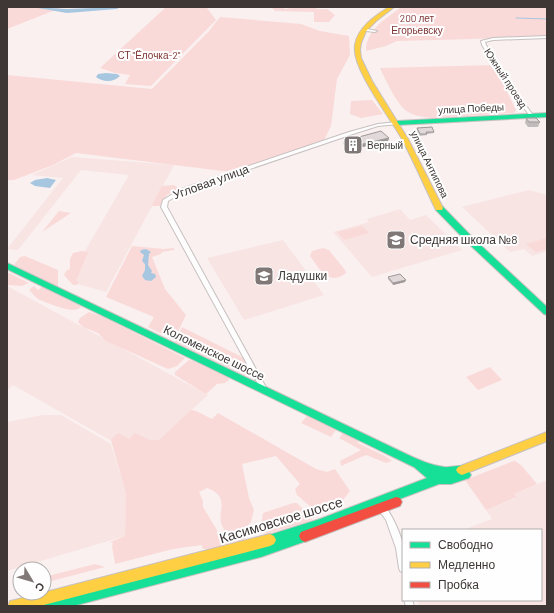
<svg xmlns="http://www.w3.org/2000/svg" width="554" height="613" viewBox="0 0 554 613" font-family="Barlow,sans-serif">
<style>
.built{fill:#f8e4e3}
.green{fill:#f9dad8;fill-rule:evenodd}
.water{fill:#a7c7e1}
.lines{fill:none;stroke-linecap:round;stroke-linejoin:round}
.stream{stroke:#a7c7e1;stroke-width:1}
.river{fill:#a7c7e1;fill-rule:evenodd}
.street-casing{stroke:#c7c0c0;stroke-width:2}
.fast-casing{stroke:#c7c0c0;stroke-width:2}
.slow-casing{stroke:#c7c0c0;stroke-width:2}
.jam-casing{stroke:#c7c0c0;stroke-width:2}
.street{fill:#fefdfd;fill-rule:evenodd}
.fast{fill:#16e098;fill-rule:evenodd}
.slow{fill:#ffcf43;fill-rule:evenodd}
.jam{fill:#f24e42;fill-rule:evenodd}
.wall{fill:#c2bbbb}
.shaded-wall{fill:#9e9898}
.building{fill:#e1d9d9;stroke:#9e9898}
.labels{text-anchor:middle;stroke-width:4;stroke-linejoin:round;paint-order:stroke}
.far-park-label{font-size:10px;fill:#803434;stroke:#fefefe}
.far-street-label{font-size:10px;fill:#3e3736;stroke:#fefefe}
.far-poi-label{font-size:10px;fill:#3e3736;stroke:#fefefe;text-anchor:start}
.street-label{font-size:12px;fill:#3e3736;stroke:#fefefe}
.poi-label{font-size:12px;fill:#3e3736;stroke:#fefefe;text-anchor:start}
.near-street-label{font-size:14px;fill:#3e3736;stroke:#fefefe}
</style>
<rect width="100%" height="100%" fill="#faf0f0"/>
<path class="built" d="M72,157L174,165L106,292L74,283L85,251L129,175L81,170L18,250L7,249L63,178L32,175Z
M529,190L547,195V251L532,256L524,249L510,252L462,207Z
M400,209L410,220L426,215L462,250L372,277L333,232L369,222L367,219Z
M283,240L324,295L244,320L207,258Z
M7,286L208,395L159,440L115,443L13,385L7,390Z
M43,415H61L111,444L126,494L125,536L7,571V422Z
M547,480V606H419L418,600H541V530H463L492,519L486,510L516,498L514,494Z"/>
<path class="green" d="M7,7H63L7,29Z
M166,7L207,8L216,20L151,86L125,84L130,75L115,73L100,68Z
M271,7H282L285,9L297,7H314L317,9H327L335,15L329,22H314V12L275,11Z
M401,7H547V37L397,41L386,46L366,51C366,29 385,20 401,7Z
M220,17L301,24L320,31L349,36L350,55L337,79L331,126L324,140L231,172L76,153L53,165L14,180H7V75L152,89L209,31Z
M494,65L516,110L514,113L432,118C423,117 413,116 405,110C396,102 385,79 380,68Z
M372,100L383,114L361,118L350,114L351,101Z
M174,185L179,189L167,195L160,206H153L152,205L162,186Z
M59,211L71,213L42,232Z
M362,226L369,233L344,240L337,232Z
M547,238V249L536,252L526,244Z
M132,246L164,249L174,248V250L162,252L161,254L152,257L165,289L186,315L174,340L148,327L154,317L106,297Z
M323,248L329,250L345,270L346,273C328,287 319,268 310,256L312,251Z
M82,251L88,252L76,281L79,282L77,285H73L64,275L66,271L70,269V259L73,253Z
M25,256L58,270V287L14,265L20,257Z
M7,273H9L29,283L22,286L7,285Z
M34,286L38,290L42,287L78,305L81,307C74,315 48,303 40,300C37,299 32,293 29,290Z
M89,312L101,316L185,358L177,366L168,369L106,341L98,333L83,327L78,322L80,318Z
M182,327L244,358L252,373L249,377L175,342Z
M189,360L193,361L229,378V380L225,383L217,384L206,394L175,375V372Z
M490,367L502,380L478,390L466,377Z
M191,410L196,411L212,419L218,413L316,469L327,472L335,469L350,491C342,501 333,515 319,514L297,495L295,489L300,484L276,456L242,464L249,498L254,510L251,522L244,530L246,537L244,541C230,540 216,554 202,548V545L173,549L115,564L112,546L113,543L110,542L125,536L126,494L111,440L118,433L129,439L135,433L150,440H159ZM207,488C234,498 213,514 224,529L221,534L217,535V530L203,507V501L199,492Z
M307,416L336,430L331,437L301,423Z
M343,433L357,440L358,443L387,457L392,461L386,463L366,455L341,466L340,461L361,450L339,438Z
M515,461L521,465L537,484L514,494L517,497L486,510L465,480L511,462Z
M293,503H297L313,519L307,522L266,534L260,532L263,513Z
M95,564L105,567L44,583V577Z"/>
<path class="water" d="M106,73L117,74L120,76C113,83 103,82 96,77L98,74Z
M47,178L56,180L50,188L35,186L30,183L35,180Z
M146,249L151,252L149,254L148,265L152,271L151,273L155,274L156,277L151,281L145,280L142,276L145,270V264L142,261L144,255L140,252L141,250Z"/>
<g class="lines">
<path class="stream" d="M516,18L547,19"/>
<path class="river" d="M32,7L67,9L120,7L117,9L67,13Z"/>
<g class="street-casing">
<path id="street" d="M367,29L377,31L375,32L366,31L365,30Z
M547,36V38L493,40L485,42L486,45L510,84L533,115L531,116H530L506,84L482,45L481,41L493,38Z
M397,122L399,123V124L378,126L353,134L185,191L168,201L167,207L268,391L267,393L265,394L263,393L161,207L163,200L181,189L349,132L378,124Z
M380,503C389,506 402,536 403,546C404,555 403,564 403,572L400,571L399,568L396,548L386,520L376,506L377,504Z
M404,600H412L414,606H406Z"/>
</g>
<g class="fast-casing">
<path id="fast" d="M547,113V117L397,125L394,123L397,121Z
M436,206H442L475,240L547,307V315L544,314L469,244L436,210Z
M7,263L404,453C417,459 429,465 444,467C451,468 459,464 466,467L471,475L469,478L451,484H439L310,533L311,536L309,540L261,557L73,606H42L44,601L49,600L261,545L266,544L264,540L266,536L320,519L427,478L414,467L7,269Z"/>
</g>
<g class="slow-casing">
<path id="slow" d="M389,7H394L376,21L366,31L361,43L360,50L361,58L372,81L408,139L443,208L442,210H436L435,208C424,185 414,162 402,139C390,117 351,68 355,45C358,27 375,16 389,7Z
M547,432V441L462,475L458,473L456,470L458,467Z
M270,534L274,536L276,540L274,544L270,546L40,606H8L10,601L15,600Z"/>
</g>
<g class="jam-casing">
<path id="jam" d="M396,497L400,498L402,502L400,506L305,542L301,540L299,536L301,532Z"/>
</g>
<use href="#street" class="street"/>
<use href="#fast" class="fast"/>
<use href="#slow" class="slow"/>
<use href="#jam" class="jam"/>
</g>
<path class="wall" d="M526,118L540,122L538,127H528L525,123Z
M417,128L434,132V133L427,134V135L419,136L416,130Z
M389,138L388,141L350,150L343,144L344,141Z
M388,277L405,282L393,285L388,279Z"/>
<path class="shaded-wall" d="M389,138L388,141L350,150V147Z
M406,280L405,282L393,285V283Z"/>
<path class="building" d="M526,118H536L540,122H529Z
M432,127L434,132H426L427,134H420L417,128Z
M381,131L389,138L350,147L344,141Z
M400,274L406,280L393,283L388,277Z"/>
<defs>
<g id="building-square" transform="scale(1)"><rect x="-9" y="-9" width="18" height="18" rx="4" fill="#807877" stroke="#fefefe"/><path d="M-4-6H4V6H1V3H-1V6H-4ZM-2.5-4.3h1.7v1.8h-1.7ZM.8-4.3h1.7v1.8H.8ZM-2.5-1h1.7V.8h-1.7ZM.8-1h1.7V.8H.8Z" fill="#fff"/></g>
<g id="school-square" transform="scale(1)"><rect x="-9" y="-9" width="18" height="18" rx="4" fill="#807877" stroke="#fefefe"/><path d="M0-5L7-2L0 1L-7-2ZM-4 1L0 2.5L4 1V4Q0 6-4 4Z" fill="#fff"/></g>
</defs>
<g fill-rule="evenodd">
<use href="#building-square" x="353" y="145"/>
<use href="#school-square" x="396" y="240"/>
<use href="#school-square" x="264" y="276"/>
</g>
<g class="labels">
<g class="far-park-label">
<text x="417" y="22">200 лет<tspan x="417" dy="12">Егорьевску</tspan></text>
<text x="149" y="59">СТ "Ёлочка-2"</text>
</g>
<g class="far-street-label">
<text transform="translate(506 78) rotate(57)" y="4">Южный проезд</text>
<text transform="translate(471 108) rotate(-3)" y="4">улица Победы</text>
<text transform="translate(430 164) rotate(64)" y="4">улица Антипова</text>
</g>
<g class="far-poi-label">
<text x="367" y="149">Верный</text>
</g>
<g class="street-label">
<text transform="translate(211 182) rotate(-20)" y="4">Угловая улица</text>
<text transform="translate(214 353) rotate(26)" y="4">Коломенское шоссе</text>
</g>
<g class="poi-label">
<text x="410" y="244">Средняя школа №8</text>
<text x="278" y="280">Ладушки</text>
</g>
<g class="near-street-label">
<text transform="translate(281 520) rotate(-17)" y="5">Касимовское шоссе</text>
</g>
</g>
<rect width="554" height="613" fill="none" stroke="#3e3736" stroke-width="16"/>
<rect x="402" y="529" width="140" height="72" fill="#fefefe" stroke="#b1aeae"/>
<rect x="410" y="542" width="20" height="6" fill="#16e098" stroke="#b1aeae"/>
<text x="438" y="549" font-size="12" fill="#3e3736">Свободно</text>
<rect x="410" y="562" width="20" height="6" fill="#ffcf43" stroke="#b1aeae"/>
<text x="438" y="569" font-size="12" fill="#3e3736">Медленно</text>
<rect x="410" y="582" width="20" height="6" fill="#f24e42" stroke="#b1aeae"/>
<text x="438" y="589" font-size="12" fill="#3e3736">Пробка</text>
<g transform="translate(32 581) rotate(128)"><circle r="19" fill="#fefefe" stroke="#b1aeae"/>
<path d="M0-3L7 15L0 10L-7 15Z" fill="#807877"/>
<text y="-6" font-size="11" font-weight="bold" text-anchor="middle" fill="#3e3736">С</text>
</g>
</svg>
